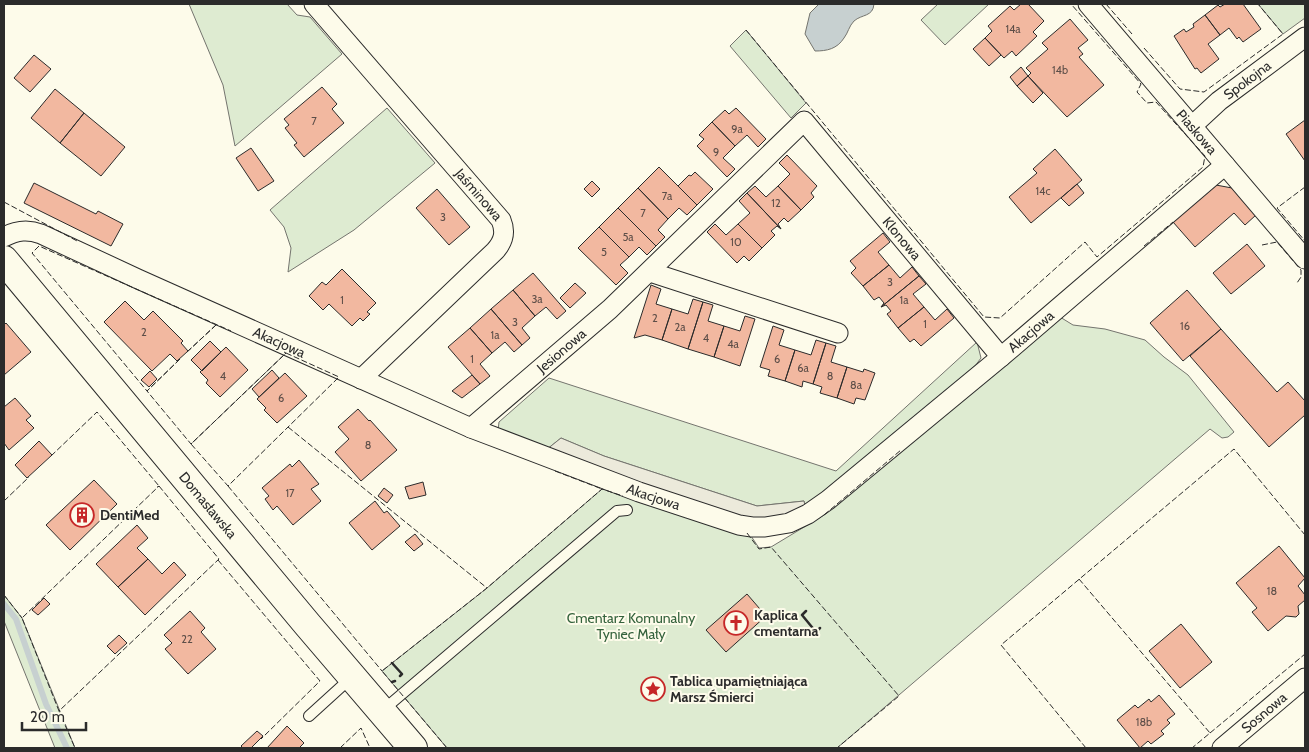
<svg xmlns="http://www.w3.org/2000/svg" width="1309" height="752" viewBox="0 0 1309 752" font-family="Cabin,sans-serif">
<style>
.green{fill:#deebd1;stroke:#74746e}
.parking{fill:#eceadb;stroke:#74746e}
.water{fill:#c7d0d0;stroke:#74746e}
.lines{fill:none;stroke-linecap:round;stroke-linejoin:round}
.stream{stroke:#c7d0d0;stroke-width:6}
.building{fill:#f2b8a0;stroke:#2b2b2b}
.lane-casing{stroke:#2b2b2b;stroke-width:12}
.street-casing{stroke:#2b2b2b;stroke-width:21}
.secondary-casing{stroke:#2b2b2b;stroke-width:30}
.lane{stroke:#fdfbea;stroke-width:10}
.street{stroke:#fdfbea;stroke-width:19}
.secondary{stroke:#fdfbea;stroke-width:28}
.fence{stroke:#2b2b2b;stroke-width:1;stroke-dasharray:6 2.5;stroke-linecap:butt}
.wall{stroke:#2b2b2b;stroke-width:2.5}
.labels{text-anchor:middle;stroke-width:4;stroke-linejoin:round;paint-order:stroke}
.number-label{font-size:11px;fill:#5d4e48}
.street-label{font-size:14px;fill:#2b2b2b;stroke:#fdfbea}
.poi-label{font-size:14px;font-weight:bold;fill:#2b2b2b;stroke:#fdfbea;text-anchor:start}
.park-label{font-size:14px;fill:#34623c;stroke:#fdfbea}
</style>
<rect width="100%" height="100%" fill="#fdfbea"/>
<path class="green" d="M189,4H287L297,15L310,17L342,54L235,146L223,85Z
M938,4H989L945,45L921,20Z
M1258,4H1305V18L1283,34Z
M746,30L806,103L791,118L730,46Z
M387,108L435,163L354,230L288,272L291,248L284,227L270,210Z
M1060,317L1073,325L1105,329L1145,340L1164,357L1188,375L1234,432L1228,437L1222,438L1210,429L837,748H447L382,671L487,588L602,489L749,533L759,548L771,547L824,515Z
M977,342L981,358L975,366L824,495L805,506L804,501L757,506L604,456L561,438L546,450L498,431L499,422L549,378L836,471Z
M4,595L22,618L75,748H55L4,621Z"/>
<path class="parking" d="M561,438L604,456L757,506L804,501L805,506L795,513L756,521L673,495L546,450Z"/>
<path class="water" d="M819,4H874C873,17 862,14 854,21C849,26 848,33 844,38C837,49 827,51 815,51L805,34L810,13Z"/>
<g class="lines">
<path class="stream" d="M4,604L16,619L46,704L67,748"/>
</g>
<path class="building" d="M1021,4H1028L1044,21L1033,32L1037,36L1016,56L1012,51L1004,58L985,38L992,31L988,26L1010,6L1014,10Z
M1225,4H1243L1261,29L1243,42L1239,37L1237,39L1229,28L1220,35L1205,15L1218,5L1220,7Z
M1205,15L1220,35L1208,44L1219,59L1201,73L1197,68L1195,69L1174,36L1184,29L1186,32L1194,27L1193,24Z
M1070,19L1088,40L1078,48L1083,54L1079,57L1104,85L1067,117L1028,76L1031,73L1026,68L1048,49L1042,43Z
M985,38L1001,55L989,66L973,49Z
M34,55L51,69L30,92L14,78Z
M1021,67L1028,76L1017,86L1010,77Z
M1028,76L1043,93L1033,103L1017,86Z
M322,87L337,104L332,109L344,123L304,157L294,145L297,143L285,128L289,125L284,119Z
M55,89L84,113L60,143L31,118Z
M736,108L766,139L758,147L747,135L735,146L712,122L725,110L729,114Z
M84,113L125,147L101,176L60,143Z
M1305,120V161L1286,134Z
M712,122L735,146L723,158L735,169L727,177L697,146L704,139L699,135Z
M251,148L274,181L258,191L236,158Z
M1055,149L1082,180L1031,223L1009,197L1037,173L1033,169Z
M787,155L817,186L811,193L814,197L801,210L778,186L790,174L779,163Z
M659,167L697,205L687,215L679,208L668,219L638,188Z
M695,172L713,189L697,205L678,186L689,175L691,176Z
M592,181L600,189L592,197L584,189Z
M34,183L96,214L98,211L123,224L111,246L24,203Z
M1077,184L1084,193L1069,206L1061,198Z
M1216,185L1232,188L1256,215L1245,225L1234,213L1195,247L1173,222Z
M755,186L766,197L778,186L801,210L788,222L784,218L778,224L781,229L747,193Z
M638,188L668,219L658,230L665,237L656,246L618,208Z
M437,189L470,227L449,245L416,208Z
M747,193L781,229L777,226L771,231L775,235L762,248L738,224L750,213L739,201Z
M618,208L656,246L647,255L639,247L629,257L599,227Z
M715,224L726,235L738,224L762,248L749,261L744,256L737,263L707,232Z
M599,227L629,257L620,265L628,273L616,285L578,248Z
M883,233L890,242L878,252L889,265L863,286L851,273L856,268L850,261Z
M1247,244L1265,266L1231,294L1213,273Z
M889,265L900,278L912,267L919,276L881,307L884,303L879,297L874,300L863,286Z
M342,269L376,303L367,312L370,314L363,321L360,318L352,326L329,304L323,310L309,296L322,282L326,285Z
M533,273L566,311L557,319L546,307L535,316L513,290Z
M919,276L926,284L913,294L924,307L898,328L887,314L891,311L886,305L881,307Z
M575,283L586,293L570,308L560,298Z
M651,285L661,289L656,304L672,309L662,340L645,335L634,338Z
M513,290L535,316L522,328L530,338L522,345L491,309Z
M1187,290L1221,329L1183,361L1150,323Z
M693,299L703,302L688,349L662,340L672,309L688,314Z
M125,301L144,320L153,311L183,341L181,343L188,351L177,361L170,354L152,371L104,322Z
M703,302L713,305L708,321L724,326L714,357L688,349Z
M924,307L935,320L947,309L954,318L921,346L914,339L910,342L898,328Z
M491,309L522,345L514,352L505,342L492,353L470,328Z
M745,316L755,319L740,366L714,357L724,326L740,331Z
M6,323L31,352L4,375V325Z
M773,326L784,330L779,345L795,350L785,381L768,376L770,370L760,367Z
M470,328L492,353L480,364L490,376L480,384L448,347Z
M1221,329L1277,392L1288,382L1305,401V415L1269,447L1190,356Z
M816,340L826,343L813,384L803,381L802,387L785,381L795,350L811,355Z
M210,341L221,352L202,371L191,360Z
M826,343L836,346L831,362L847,367L837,398L820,393L822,387L813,384Z
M226,347L248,370L220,397L206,383L208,380L200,372Z
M847,367L863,372L864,369L875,373L865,400L856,398L854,404L837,398Z
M272,370L279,378L259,397L252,389Z
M150,371L157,379L149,387L141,380Z
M285,373L307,396L277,423L264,410L266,408L257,399Z
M472,375L480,384L462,398L452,391Z
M15,398L31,416L26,420L34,428L9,450L4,443V407Z
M358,409L369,421L370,420L397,450L361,481L335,452L349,439L338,427Z
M39,441L52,455L27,478L15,465Z
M299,460L319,484L311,489L321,501L293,525L277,506L273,510L265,499L269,496L262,488L290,464L292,467Z
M94,480L117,504L70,550L46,525Z
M423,482L426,495L409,499L405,487Z
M384,488L393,495L387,503L378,496Z
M375,501L384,513L387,511L400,526L372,550L349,523Z
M137,525L148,538L137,548L148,559L118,587L96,564Z
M415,534L423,544L414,551L405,542Z
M1279,546L1305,578L1298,586L1305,595V600L1298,606L1299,614L1296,617L1286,616L1268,631L1252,612L1257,608L1236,583Z
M148,559L162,574L174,562L186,575L145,615L118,587Z
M747,594L766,616L726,652L706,630Z
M44,598L50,604L38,615L32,610Z
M190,611L205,628L201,632L216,649L188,674L165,649L172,643L164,635Z
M1181,624L1212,662L1180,688L1149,651Z
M119,635L127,643L115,654L107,646Z
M1159,695L1175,714L1167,720L1170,723L1161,731L1164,734L1151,744L1148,741L1140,748L1117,720L1135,705L1138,708L1149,699L1151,702Z
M287,726L304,743L299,748H267Z
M257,731L263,736L251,748H243L241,746Z"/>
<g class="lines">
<g class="lane-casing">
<path id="lane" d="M382,711L617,511L627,510
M309,716L342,686L349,676"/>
</g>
<g class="street-casing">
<g id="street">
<path id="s1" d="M314,4L501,220C506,232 504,241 495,251L361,379"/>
<path id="s2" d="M1088,4L1305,259"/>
<path id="s3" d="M1192,126L1219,101L1305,37"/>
<path id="s4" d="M4,237C17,230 28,229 41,234L138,279L471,428L639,492L739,525L752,527H765L789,523L808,514L828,500L1001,357L1225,165"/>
<path d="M650,272L838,333"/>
<path id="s5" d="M471,428L610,309L804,121L1001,357"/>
<path id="s6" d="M1222,748L1305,678"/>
</g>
</g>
<g class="secondary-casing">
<g id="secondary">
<path id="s7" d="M4,260L307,624L413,748"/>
</g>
</g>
<use href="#lane" class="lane"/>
<use href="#street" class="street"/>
<use href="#secondary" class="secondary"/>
<path class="fence" d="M1106,4L1132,34
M746,30L984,317L1000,318L1085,242L1097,257L1203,167L1205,156L1156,102L1147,103L1137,92L1141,84L1071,4
M1144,48L1180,89L1204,92L1283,34L1258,4
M1305,187L1277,208L1305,241
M4,202L79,242
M1262,245L1277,242L1301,270V277L1297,283
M1144,246L1173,222
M187,352L216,325
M187,352L216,325
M286,353L339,377L228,486L191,444Z
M180,359L147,391L32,253L39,246L231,331
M180,359L147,391L191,444L286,353L284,352
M288,427L487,588
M51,456L97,412L159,486L157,487
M555,471L602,489
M159,486L219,559L59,711L22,618Z
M228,486L382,671
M4,501L29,477
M824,515L901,450
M747,533L759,549L771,547L899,696L837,748
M218,560L320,681L261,739
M1079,579L1210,733L1192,748
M4,595L22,618
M60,710L59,711L75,748
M1210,733L1305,654
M340,748L361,728L370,748
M447,748L382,671L487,588L602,489L623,496
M1086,748L1001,645L1234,449L1305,535"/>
<path class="wall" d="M806,611L802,615L816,632L820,628
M392,663L402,674L400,676
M392,682L395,681"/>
</g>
<defs>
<g id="building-ring" transform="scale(1.25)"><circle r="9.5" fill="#fdfbea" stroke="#c62828" stroke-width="1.5"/><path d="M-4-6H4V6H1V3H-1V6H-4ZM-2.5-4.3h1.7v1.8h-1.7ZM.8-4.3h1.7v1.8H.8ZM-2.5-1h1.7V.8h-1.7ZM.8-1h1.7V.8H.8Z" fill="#c62828"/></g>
<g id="church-ring" transform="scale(1.25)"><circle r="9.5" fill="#fdfbea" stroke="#c62828" stroke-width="1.5"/><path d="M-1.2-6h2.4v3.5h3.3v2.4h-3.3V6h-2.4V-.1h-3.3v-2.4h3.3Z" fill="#c62828"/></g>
<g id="sight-ring" transform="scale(1.25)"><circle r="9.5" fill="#fdfbea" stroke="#c62828" stroke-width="1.5"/><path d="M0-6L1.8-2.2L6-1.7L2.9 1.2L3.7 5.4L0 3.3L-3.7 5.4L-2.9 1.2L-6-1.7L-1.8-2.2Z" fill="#c62828"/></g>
</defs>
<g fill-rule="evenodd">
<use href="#building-ring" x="82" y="515"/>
<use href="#church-ring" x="736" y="623"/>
<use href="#sight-ring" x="653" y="689"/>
</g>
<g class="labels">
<g class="number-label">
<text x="1013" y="33">14a</text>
<text x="1060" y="74">14b</text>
<text x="314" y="125">7</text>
<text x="737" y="133">9a</text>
<text x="716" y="156">9</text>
<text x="1043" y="195">14c</text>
<text x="667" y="200">7a</text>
<text x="776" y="207">12</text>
<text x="643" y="217">7</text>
<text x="443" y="221">3</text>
<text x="628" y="241">5a</text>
<text x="736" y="246">10</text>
<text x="604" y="256">5</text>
<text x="890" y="286">3</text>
<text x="537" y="303">3a</text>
<text x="342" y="304">1</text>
<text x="904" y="304">1a</text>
<text x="655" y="322">2</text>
<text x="515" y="326">3</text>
<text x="925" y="328">1</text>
<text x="1185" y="330">16</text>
<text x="680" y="331">2a</text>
<text x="144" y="336">2</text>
<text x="495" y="339">1a</text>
<text x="706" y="342">4</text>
<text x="733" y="348">4a</text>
<text x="472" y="363">1</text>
<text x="777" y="363">6</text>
<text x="803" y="372">6a</text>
<text x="223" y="380">4</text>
<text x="830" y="380">8</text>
<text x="856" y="389">8a</text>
<text x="281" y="402">6</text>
<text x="368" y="449">8</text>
<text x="290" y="497">17</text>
<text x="1272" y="595">18</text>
<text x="187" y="643">22</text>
<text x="1144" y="726">18b</text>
</g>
<g class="street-label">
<text dy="5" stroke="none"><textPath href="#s3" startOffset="72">Spokojna</textPath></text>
<text dy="5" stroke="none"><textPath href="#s2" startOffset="168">Piaskowa</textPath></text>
<text dy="5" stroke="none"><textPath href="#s1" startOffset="252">Jaśminowa</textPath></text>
<text dy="5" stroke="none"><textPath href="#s5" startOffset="606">Klonowa</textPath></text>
<text dy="5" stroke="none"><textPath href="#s4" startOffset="1155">Akacjowa</textPath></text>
<text dy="5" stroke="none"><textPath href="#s4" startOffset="300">Akacjowa</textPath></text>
<text dy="5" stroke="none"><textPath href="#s5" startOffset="119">Jesionowa</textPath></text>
<text dy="5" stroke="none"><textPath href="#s4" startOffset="705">Akacjowa</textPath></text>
<text dy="5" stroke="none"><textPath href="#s7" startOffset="319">Domasławska</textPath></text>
<text dy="5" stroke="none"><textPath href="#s6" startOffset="55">Sosnowa</textPath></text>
</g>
<g class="poi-label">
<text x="100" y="520">DentiMed</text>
<text x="754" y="620">Kaplica<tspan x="754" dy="16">cmentarna</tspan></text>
<text x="670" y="686">Tablica upamiętniająca<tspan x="670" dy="16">Marsz Śmierci</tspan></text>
</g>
<g class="park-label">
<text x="631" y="623">Cmentarz Komunalny<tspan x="631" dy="16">Tyniec Mały</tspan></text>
</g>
</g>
<rect width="1309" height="752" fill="none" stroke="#2b2b2b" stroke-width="10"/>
<path d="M22 722v8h64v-8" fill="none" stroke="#2b2b2b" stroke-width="2.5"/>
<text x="30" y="722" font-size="15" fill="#2b2b2b" stroke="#fdfbea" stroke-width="4" paint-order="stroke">20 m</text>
</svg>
